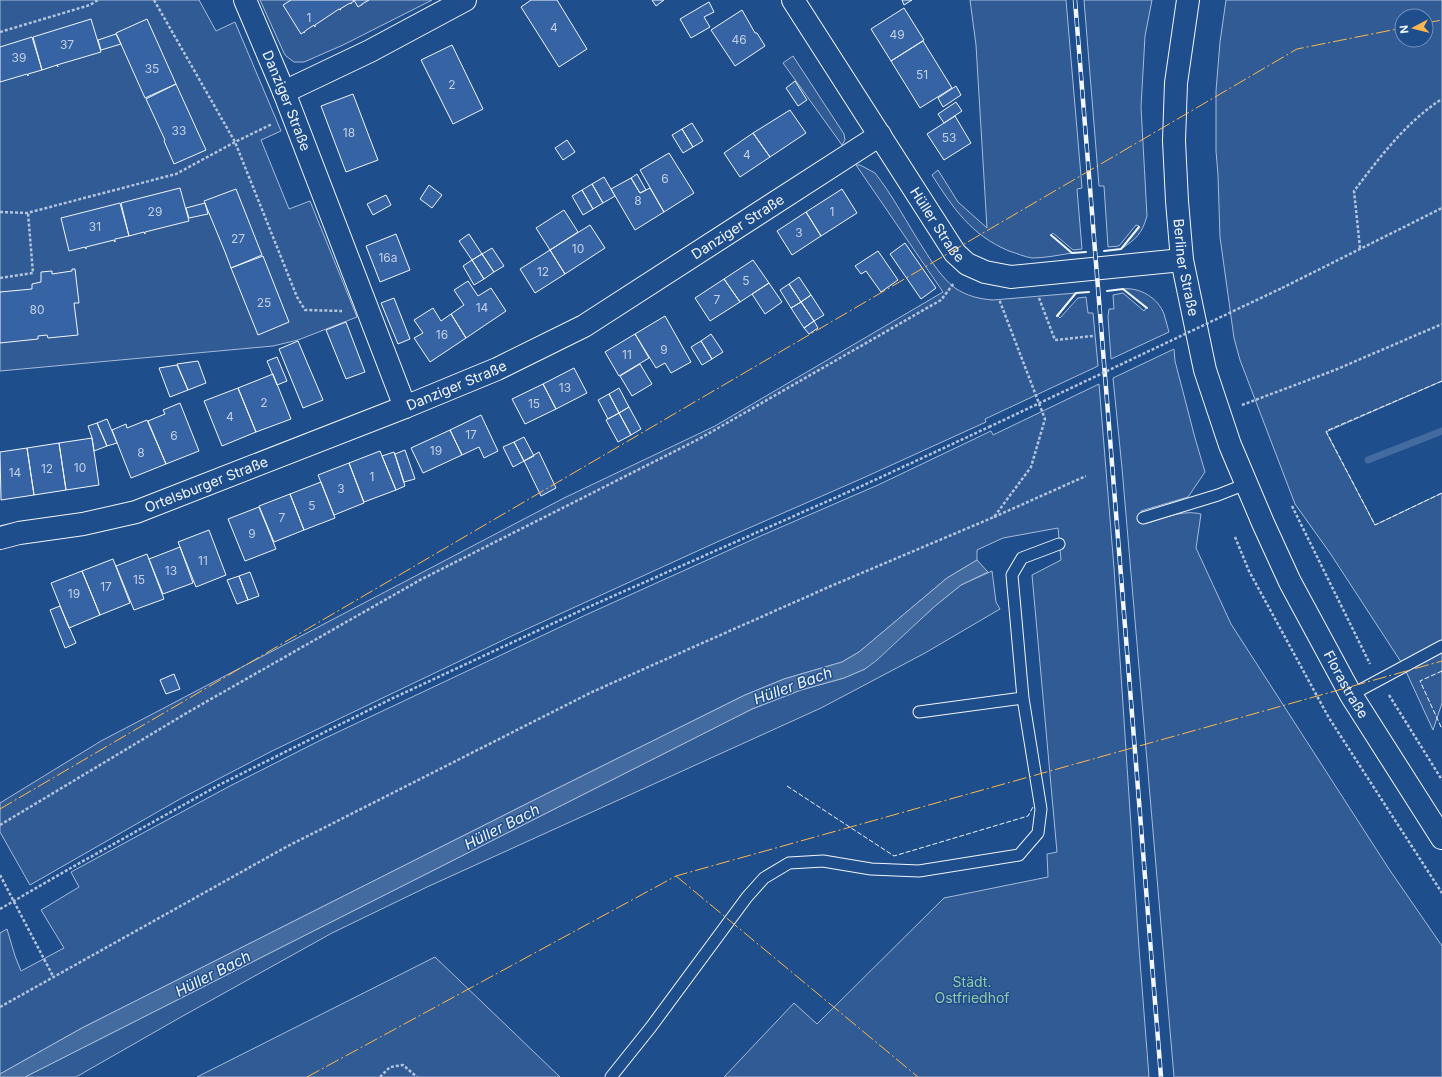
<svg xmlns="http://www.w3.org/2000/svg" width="1442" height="1077" viewBox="0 0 1442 1077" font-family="Inter,sans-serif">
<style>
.green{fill:#305b95;stroke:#a8bbd7;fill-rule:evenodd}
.water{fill:#446ba0;stroke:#a8bbd7}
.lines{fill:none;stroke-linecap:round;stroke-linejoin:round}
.stream{stroke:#446ba0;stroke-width:7}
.building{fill:#3563a3;stroke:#f2f6ff}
.lane-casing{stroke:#f2f6ff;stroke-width:13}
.street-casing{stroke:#f2f6ff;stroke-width:24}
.secondary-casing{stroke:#f2f6ff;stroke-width:24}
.path{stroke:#b3c4dc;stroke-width:2.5;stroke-dasharray:3 2;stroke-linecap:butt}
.lane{stroke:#1f4e8c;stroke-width:11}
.street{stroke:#1f4e8c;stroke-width:22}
.secondary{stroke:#1f4e8c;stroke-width:22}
.rail-casing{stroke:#f2f6ff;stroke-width:4.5}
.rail{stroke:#1f4e8c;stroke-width:3;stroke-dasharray:9;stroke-linecap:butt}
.path-bridge{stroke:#b3c4dc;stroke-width:2.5;stroke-dasharray:3 2;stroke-linecap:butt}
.fence{stroke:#f2f6ff;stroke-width:1;stroke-dasharray:5 2;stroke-linecap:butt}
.wall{stroke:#f2f6ff;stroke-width:2}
.power{stroke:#ffb74d;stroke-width:1;stroke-dasharray:14 3 2 3;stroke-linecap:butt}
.labels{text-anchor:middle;stroke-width:3;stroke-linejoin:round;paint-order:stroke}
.number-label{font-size:12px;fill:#c3d1e8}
.street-label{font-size:14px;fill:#f2f6ff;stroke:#1f4e8c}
.park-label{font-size:14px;fill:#97c8a6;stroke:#1f4e8c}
.water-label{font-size:15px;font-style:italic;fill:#f2f6ff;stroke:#1f4e8c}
</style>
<rect width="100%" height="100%" fill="#1f4e8c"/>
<path class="green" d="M0,0H199L216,31L235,22L281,131L261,140L289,209L310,201L357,317L298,340L273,346L0,371Z
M260,0H432L343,45L304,62H294L286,56L284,53Z
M970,0H1066L1082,188L1077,189L1082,249L1073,250L1053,233L1051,235L1072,253C1059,255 1045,258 1032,258C1025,257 1016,253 1009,251C971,235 953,208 932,175L938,170L958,202L987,228L976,45Z
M1084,0H1152L1145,36L1141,107L1147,216C1142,234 1136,239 1121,249L1139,226L1136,225L1119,246L1108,247L1104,186H1099Z
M1226,0H1442V381L1326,432L1375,525L1442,493V703L1433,730L1403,665L1330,553L1295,504L1240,360L1234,338L1220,237L1218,175L1216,151V91L1220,42ZM1402,16H1426V40H1402Z
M793,56L844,134L845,140L842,145L783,63Z
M856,165H860L875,173C893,196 907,223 923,248C932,262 941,277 955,288C967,296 979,299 993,300L1076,293L1058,316L1060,318L1078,298L1086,297L1088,313H1093L1098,366L985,419L986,422L863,478L717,542L516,634L272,751L180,799L30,885L0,832V803L101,741L564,498L715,426L943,292Z
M1123,289C1140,287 1158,298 1164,314C1166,320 1167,326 1169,332L1111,359L1108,317L1109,309H1114L1113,295L1123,293L1144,311L1146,308Z
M1174,349L1175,361L1195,438L1205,472L1188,497L1141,511L1143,524C1162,520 1181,509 1201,514L1196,548L1231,624L1389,869L1442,946V1077H1174L1122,468L1113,378Z
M1099,384L1114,568L1139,948L1149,1077H724L794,1003L817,1024L944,898L1048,877L1047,854L1057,852L1032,575L1061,560L1058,528L1003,538L977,550V560L947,578L859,652L842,662L784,679L745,695L552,791L82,1028L0,1074V933L7,929L15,956L21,971L64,948L41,910L79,887L71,872L228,787L319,741L590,613L756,538L878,485L991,431L993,435Z
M992,571L996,602L1000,609L925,653L821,708L427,887L332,933L181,1017L76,1077H25L752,709L801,690L844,678L865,669L935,606L961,585Z
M435,957L560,1077H197Z"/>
<path class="water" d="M977,560L988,572L961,585L935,606L877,660L865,669L844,678L801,690L752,709L25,1077H0V1074L82,1028L552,791L745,695L784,679L842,662L859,652L947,578Z"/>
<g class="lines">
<path class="stream" d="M1368,460L1442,431"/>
</g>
<path class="building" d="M291,0H353L354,1L351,3V4L350,3L340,9L341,10L339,9L315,25V27L314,25L305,31L304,33V32L301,34L283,5Z
M354,0H369L362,4V5H361L358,7Z
M531,0H557L587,49L559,67L521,7Z
M652,0H664L656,6Z
M902,0H912L904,5Z
M709,2L714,12L704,17L710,27L691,38L680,19Z
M904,8L924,40L891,61L871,29Z
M742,10L755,33H757L765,46L735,66L711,30Z
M91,19L101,52L57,65L58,67L57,65L42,70L33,37Z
M147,19L176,84L145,98L116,33Z
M116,34L121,44L101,50L98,40Z
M32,37L42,70L28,74V76L27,74L0,82V47Z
M923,41L952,88L920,108L891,61Z
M452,45L483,109L453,124L421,60Z
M795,81L807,100L798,106L786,88Z
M176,84L206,150L174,164L164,141L165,140L146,99Z
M956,86L961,95L943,107L938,98Z
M353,94L378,160L346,172L321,106Z
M956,102L962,111L944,123L938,114Z
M790,110L806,133L770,157L753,133Z
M955,116L971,143L944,160L927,134Z
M692,123L703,141L693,147L682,129Z
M682,129L693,147L683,153L672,135Z
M753,133L770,157L740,177L724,153Z
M567,140L575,152L563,160L555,148Z
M669,153L694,193L664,212L640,170Z
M637,174L646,190L640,193L631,178Z
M604,177L615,196L603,203L592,184Z
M631,178L640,193L650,188L664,212L635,230L611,189Z
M592,184L603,203L593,209L582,190Z
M429,185L442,195L432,208L420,199Z
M180,188L189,221L145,232V234L144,232L129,236L121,203Z
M236,189L262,255L231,268L225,252L204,201Z
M842,189L857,213L821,236L806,212Z
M582,190L593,209L583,215L572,196Z
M386,195L391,205L373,215L367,204Z
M120,203L129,236L115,239V242L114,240L86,247V249L85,247L69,251L61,218Z
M205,203L208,214L189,218L186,208Z
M564,210L578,232L550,250L536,228Z
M806,212L821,236L792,255L777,231Z
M590,225L605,248L565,274L550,250Z
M396,234L410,270L380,282L366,246Z
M469,234L482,254L472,260L459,241Z
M905,243L936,288L921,299L890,254Z
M492,248L504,266L494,272L482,254Z
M550,250L565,274L535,293L520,269Z
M878,251L898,280L881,292L866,271L861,274L855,266Z
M482,254L494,272L484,279L472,260Z
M263,256L289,322L258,335L231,268Z
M472,260L484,279L474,285L463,266Z
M753,260L769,283L740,302L724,279Z
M72,269H75L79,303H74L78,335L48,338L47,335L38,336V339L0,343V292L32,289V284L41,282V272L52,271V274L72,271Z
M799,277L811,295L801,302L789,284Z
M724,279L740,302L710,321L695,298Z
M468,281L478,296L491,288L506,311L466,338L451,314L464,305L454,290Z
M769,283L782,302L765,314L752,294Z
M789,284L801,302L791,308L780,290Z
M811,295L824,315L814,321L801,302Z
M394,298L410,339L398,344L381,303Z
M801,302L814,321L804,328L791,308Z
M433,308L441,321L451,314L466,338L430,362L414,338L423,333L414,320Z
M665,316L691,362L671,373L665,363L656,368L635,334Z
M814,321L818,328L809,334L804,328Z
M346,322L365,372L346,379L326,330Z
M635,334L649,358L619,376L605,352Z
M711,334L723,352L712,359L701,341Z
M298,341L323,400L303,408L279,349Z
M701,341L712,359L702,365L691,347Z
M277,357L287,381L277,385L267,361Z
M198,361L206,383L188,390L177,364Z
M640,364L652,384L632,396L620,376Z
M177,365L188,390L170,397L159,368Z
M574,368L587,393L556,409L543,384Z
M273,374L291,419L256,432L238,388Z
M543,384L556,409L525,424L512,399Z
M238,388L256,432L222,446L204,401Z
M619,388L629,407L619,413L609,394Z
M609,394L619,413L608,419L598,400Z
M180,403L199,451L166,464L148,421L165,414L163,410Z
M629,407L641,429L631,435L619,413Z
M619,413L631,435L618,442L606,420Z
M481,415L498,451L484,458L479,447L462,455L450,430Z
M107,419L117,443L107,446L97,423Z
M147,420L166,464L131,478L112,430L126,424L127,428Z
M97,423L107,446L94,451L92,438L88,426Z
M450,430L462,455L423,473L411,448Z
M524,437L534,456L524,461L514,442Z
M92,438L99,485L66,490L59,443Z
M514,442L524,461L513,467L503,447Z
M59,443L66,490L34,495L27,448Z
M27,448L34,495L1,500L0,452Z
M405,450L415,479L404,482L395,454Z
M380,451L396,490L364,502L349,463Z
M394,452L405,486L396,490L382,456Z
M539,452L556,488L541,496L524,461Z
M349,463L364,503L334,515L318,475Z
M321,482L335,518L304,530L290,494Z
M290,494L304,530L274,542L259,506Z
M259,507L276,549L245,561L228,519Z
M209,530L226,575L196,587L178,542Z
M180,547L193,583L163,594L149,559Z
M147,554L164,599L134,610L116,566Z
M113,559L130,603L100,615L82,571Z
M82,571L100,615L69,628L51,583Z
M250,572L259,596L248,600L239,576Z
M239,576L248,600L237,604L227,580Z
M60,606L76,643L65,648L50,610Z
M174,674L180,689L166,694L160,680Z"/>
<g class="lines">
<g class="lane-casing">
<path id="lane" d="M1143,518L1218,495L1246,484
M1351,695L1442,646
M919,712L1023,698
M611,1077L651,1027L747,897L764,878L789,863L823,861L871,869L919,871L1019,855L1038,833L1041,809L1023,698L1012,575L1022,558L1059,544"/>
</g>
<g class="street-casing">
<g id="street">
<path id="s1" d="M245,0L284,92L405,407L497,369L584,326L880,135"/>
<path id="s2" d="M793,0L955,253L967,264L985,272L1011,277L1182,260"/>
<path d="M284,92L370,51L465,0"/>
<path id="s3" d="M0,538L19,533L83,524L136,512L405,407"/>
</g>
</g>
<g class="secondary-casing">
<g id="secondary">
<path id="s4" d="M1188,0L1176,83L1174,141L1177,201L1182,260L1205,370L1230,445L1263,523L1290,582L1351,695L1442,838"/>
</g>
</g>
<path class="path" d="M154,0L235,142L297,297L305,310L342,311
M0,32L90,5L98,0
M0,212L27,213L176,174L235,142L272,124
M1360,248L1354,191C1380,157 1406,122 1442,99
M0,278L33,273L28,213
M1282,288L1442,208
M1039,298L1055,340L1093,336
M1242,405L1335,370L1442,324
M1292,506L1370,664
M994,517L1086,476
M1235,537L1249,571L1329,718L1442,893
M1389,695L1442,780
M0,825L190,711L420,580L699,439L941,300L954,283
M69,869L219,785L389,700L584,609L864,485L989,427
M0,875L54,978
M0,1007L286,847L592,692L831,586L994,517L1031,467L1045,419L999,299
M380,1077L390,1067L403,1065L417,1077"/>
<use href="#lane" class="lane"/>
<use href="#street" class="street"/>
<use href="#secondary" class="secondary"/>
<g class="rail-casing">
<path id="rail" d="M1075,0L1161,1077"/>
</g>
<use href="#rail" class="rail"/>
<path class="path-bridge" d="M989,427L1282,288
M0,909L69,869"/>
<path class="fence" d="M1442,381L1326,431L1375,525L1442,493
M1442,671L1420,681L1442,729
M787,786L894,856L1028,816L1033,807"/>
<path class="wall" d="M1051,235L1072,253L1086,252
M1104,251L1121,249L1139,227
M1107,291L1123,289L1147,308
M1057,316L1076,293L1089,292"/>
<path class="power" d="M1426,23L1442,20
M0,809L1297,49L1402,28
M676,876L918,1077
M307,1077L676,876L1442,661"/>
</g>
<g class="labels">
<g class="number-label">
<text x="309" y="22">1</text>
<text x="554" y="32">4</text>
<text x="897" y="39">49</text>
<text x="739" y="44">46</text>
<text x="67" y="49">37</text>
<text x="19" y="62">39</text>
<text x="152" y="73">35</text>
<text x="922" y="79">51</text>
<text x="452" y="89">2</text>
<text x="179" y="135">33</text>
<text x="349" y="137">18</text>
<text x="949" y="142">53</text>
<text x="747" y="159">4</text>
<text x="665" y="183">6</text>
<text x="638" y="205">8</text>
<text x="155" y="216">29</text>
<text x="832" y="216">1</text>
<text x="95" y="231">31</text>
<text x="799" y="237">3</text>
<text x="238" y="243">27</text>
<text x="578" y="253">10</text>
<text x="388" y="262">16a</text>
<text x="543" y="276">12</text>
<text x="746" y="285">5</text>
<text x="717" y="304">7</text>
<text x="264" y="307">25</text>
<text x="482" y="312">14</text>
<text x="37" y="314">80</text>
<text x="442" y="339">16</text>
<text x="664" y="354">9</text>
<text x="627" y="359">11</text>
<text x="565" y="392">13</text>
<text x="264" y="407">2</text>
<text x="534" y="408">15</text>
<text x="230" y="421">4</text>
<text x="471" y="439">17</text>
<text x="174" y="440">6</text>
<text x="436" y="455">19</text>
<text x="141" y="457">8</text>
<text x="80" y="472">10</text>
<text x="47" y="473">12</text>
<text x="15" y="477">14</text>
<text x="372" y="481">1</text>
<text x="341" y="493">3</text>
<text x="312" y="510">5</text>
<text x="282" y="522">7</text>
<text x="252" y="538">9</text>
<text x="203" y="565">11</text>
<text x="171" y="575">13</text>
<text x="139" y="584">15</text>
<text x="106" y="591">17</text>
<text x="74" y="598">19</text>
</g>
<g class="street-label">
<text dy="5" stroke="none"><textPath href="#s1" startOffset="109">Danziger Straße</textPath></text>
<text dy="5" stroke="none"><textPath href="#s2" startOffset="267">Hüller Straße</textPath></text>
<text dy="5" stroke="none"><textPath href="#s1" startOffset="817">Danziger Straße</textPath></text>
<text dy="5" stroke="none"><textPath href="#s4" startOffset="269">Berliner Straße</textPath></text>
<text dy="5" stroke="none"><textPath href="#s1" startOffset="493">Danziger Straße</textPath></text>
<text dy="5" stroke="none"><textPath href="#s3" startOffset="214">Ortelsburger Straße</textPath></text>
<text dy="5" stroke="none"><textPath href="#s4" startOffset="719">Florastraße</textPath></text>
</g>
<g class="park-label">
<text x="972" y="987">Städt.<tspan x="972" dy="16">Ostfriedhof</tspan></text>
</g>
<g class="water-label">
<text transform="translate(793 686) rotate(-20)" y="5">Hüller Bach</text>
<text transform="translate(502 827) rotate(-27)" y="5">Hüller Bach</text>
<text transform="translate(213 974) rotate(-27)" y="5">Hüller Bach</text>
</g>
</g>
<g transform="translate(1414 28) rotate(263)"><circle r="19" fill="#1f4e8c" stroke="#7391ba"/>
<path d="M0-3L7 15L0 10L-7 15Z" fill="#ffb74d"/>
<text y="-6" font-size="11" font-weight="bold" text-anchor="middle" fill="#f2f6ff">N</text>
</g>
</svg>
